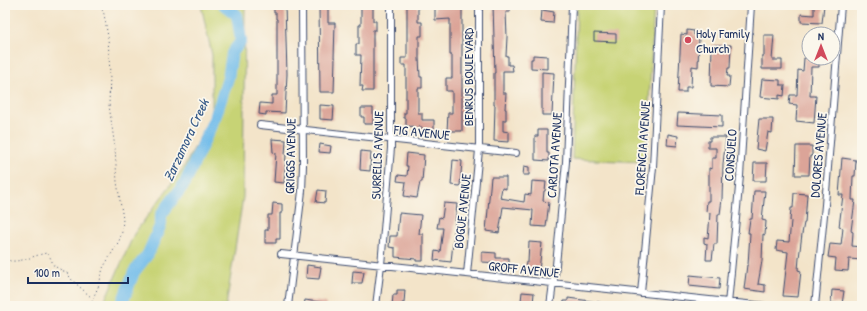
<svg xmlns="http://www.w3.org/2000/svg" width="867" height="311" viewBox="0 0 867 311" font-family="'Patrick Hand',sans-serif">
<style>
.green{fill:#c7d375;stroke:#71816a}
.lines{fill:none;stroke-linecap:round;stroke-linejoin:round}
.river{stroke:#71bcea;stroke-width:12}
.building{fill:#dba498}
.street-casing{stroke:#3b4a6e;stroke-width:8}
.path{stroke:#3b4a6e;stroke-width:1;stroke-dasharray:1 3;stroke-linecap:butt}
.street{stroke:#fff;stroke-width:6}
.poi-dot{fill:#d1495b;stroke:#fbf7ec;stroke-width:1.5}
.labels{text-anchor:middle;stroke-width:3.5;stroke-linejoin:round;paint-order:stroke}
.poi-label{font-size:13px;fill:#1b2f5e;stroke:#fbf7ec;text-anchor:start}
.street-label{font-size:13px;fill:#1b2f5e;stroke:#fbf7ec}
.water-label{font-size:14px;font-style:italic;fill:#355988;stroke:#fbf7ec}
</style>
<rect width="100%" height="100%" fill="#fbf7ec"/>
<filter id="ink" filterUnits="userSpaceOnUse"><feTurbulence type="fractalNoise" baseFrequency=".025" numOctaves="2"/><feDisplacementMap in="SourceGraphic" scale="8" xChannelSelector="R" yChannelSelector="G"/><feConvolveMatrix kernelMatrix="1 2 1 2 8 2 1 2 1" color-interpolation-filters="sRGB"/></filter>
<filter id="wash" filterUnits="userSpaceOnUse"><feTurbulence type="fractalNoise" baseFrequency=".012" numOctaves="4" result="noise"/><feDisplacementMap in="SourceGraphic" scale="16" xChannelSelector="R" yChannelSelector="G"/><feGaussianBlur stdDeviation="0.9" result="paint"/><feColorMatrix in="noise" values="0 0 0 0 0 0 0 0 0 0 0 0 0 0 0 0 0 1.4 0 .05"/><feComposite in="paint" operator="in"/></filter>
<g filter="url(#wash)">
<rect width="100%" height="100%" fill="#f3e4c9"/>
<path class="green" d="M201,5H245L243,197L226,306H104L105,300L134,234L184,167L212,115V55Z
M577,5H654L646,162L572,159Z"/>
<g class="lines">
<path class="river" d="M121,306L134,272L148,254L161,224V215L185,183L216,115L228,78L232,53L241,41L237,15L224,5"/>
</g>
<g id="blocks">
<path class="building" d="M274,5H285L287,74L285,113L266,112V115L259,114L260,103L272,104V95H277V19H276V13H274Z
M319,5H328V23H335L334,58H335L334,92H320Z
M361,5H373V21H376V30H373V91H362L363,86H360L361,55H356V44H359V25H361Z
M407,5H418V22H422V36H419V58L420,77H422V88H418V113H422V120H434V132H422V127L406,126V118H404V113H406V65H401V58H407Z
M435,5H462V131H447L448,113H452V91H446V78H452V55H450V19L435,20Z
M493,5H510V12H506L507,37L506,56H508V65H512L513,71H503V93H506L505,109H506V120H503V131L509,132V142L494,141L495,105H494V73H495Z
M814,5H824L822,23L801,22V14L814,15Z
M542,10L554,12L553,23L541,22Z
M687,30L694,31V35L699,36L698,67L692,66L691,87H686V92H678L681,34L687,35Z
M594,33L616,34V42L594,41Z
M764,35H774L772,60H782V69H762V56H764Z
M712,45H731L730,68H728L727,76H730L729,87L711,86Z
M533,55L547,56V69L531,68V59H533Z
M804,58H819V67H811L810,96H816L814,123L796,121L797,105L789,104L790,95H797L798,70L803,71Z
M542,72L554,73L552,115H542Z
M762,79L780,80V85H785L784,96L779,95V99L760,97Z
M320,105L334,106L333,120L320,119Z
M361,108H373V124H364V117H361Z
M678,113L722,115V127L677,125Z
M759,119H773L772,133L768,132L765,151L756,149Z
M538,130H547V153H549V161L535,160V136H538Z
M668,134L678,136L677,146L667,145Z
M710,137H726L723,164L722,199L720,214H718L717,244H714L712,260H706L707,244L704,243V237L708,238L709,227L710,213L706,212L707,201H709V168L712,169V158H716V148H708V141H710Z
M272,139L286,140L285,155H286L284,183L274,182L276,153L273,152Z
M320,144L331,146L330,153L319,152Z
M796,146H812V156H810L809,175H795Z
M361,151L371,152L370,171L360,170Z
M407,153L424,155L422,182H420L417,198L404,196L406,182L397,181L398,175L407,176L408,166H406Z
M842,158L856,160L855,176H853L852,200H855L851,231L853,232L852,246L862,247V260L849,259L848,271L835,270L836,258L828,257L830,244L841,245L843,228L839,227L843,195H839Z
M453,160L462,161L460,186L451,185Z
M754,163H767L766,181H753Z
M524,166L529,167V175H523Z
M491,177H506V189L502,188L500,198L524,202L525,194L531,195L532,181L546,182L545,191H544L543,201L549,202L546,227L532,226L533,210L503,207L499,233L486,231Z
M318,190L326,191L325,203L316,202Z
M754,191H765L762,220L766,221L765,235L763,234L762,261L758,284L765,285V292L744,289L747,265H748L750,233H748L750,219H752Z
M794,193L807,194L805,223H804L802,234L799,258L798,270L801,271L798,297L783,296L788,252L776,250L777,241L789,242L791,221H790L791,208H793Z
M273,203L282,204V213H280V239H276V243H265V230H268V215H272Z
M444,203L457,204L451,262L434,260L435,251L440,252L443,228H437L439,217L442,218Z
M399,213L421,215L419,234H423V261H416V259L395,257V248L389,247L390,236H397Z
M529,242L542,243L539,271L525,270L526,262H528Z
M482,252L496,253V258H509V267H500V263L482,262Z
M307,265L321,267L319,279L306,278Z
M353,271L364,272L362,283H352Z
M690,275L720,278L719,289L689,286Z
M397,290H405L404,303H402V306H392L393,295H397Z
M832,290L844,291L842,304L831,303Z
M522,292L534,293L533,303L521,301Z
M568,298L605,303V306H563L564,301H568Z
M305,300L326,303V306H304Z"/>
</g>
</g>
<g filter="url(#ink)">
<use href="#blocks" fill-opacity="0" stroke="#3b4a6e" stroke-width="1"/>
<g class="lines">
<g class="street-casing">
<path id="street" d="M260,125L516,153
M281,254L765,306
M467,274L479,150V5
M641,293L653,167L661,5
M728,304L740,176L751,5
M288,306L302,191L303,165L302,5
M376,306L381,265L391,148V5
M550,306L553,283L555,275L566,162L572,5
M815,306L825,205L841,5"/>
</g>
<path class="path" d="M5,254L10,261C24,262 34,255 47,253L50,257L54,266L67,273L72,280L92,298
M91,306L94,296L99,285L103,268L119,241L122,232L123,219L117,182L115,148L109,105L110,74L108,37L104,14L100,5"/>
<use href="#street" class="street"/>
</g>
</g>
<circle class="poi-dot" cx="688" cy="40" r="4"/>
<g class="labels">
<g class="poi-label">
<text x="696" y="38">Holy Family<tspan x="696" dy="15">Church</tspan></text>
</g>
<g class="street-label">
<text transform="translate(468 77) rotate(-90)" y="5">BENRUS BOULEVARD</text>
<text transform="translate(422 132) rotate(6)" y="5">FIG AVENUE</text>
<text transform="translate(642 148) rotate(-86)" y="5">FLORENCIA AVENUE</text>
<text transform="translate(377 155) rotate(-88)" y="5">SURRELLS AVENUE</text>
<text transform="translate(554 155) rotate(-86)" y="5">CARLOTA AVENUE</text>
<text transform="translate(730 155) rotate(-86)" y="5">CONSUELO</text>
<text transform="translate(818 155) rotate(-85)" y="5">DOLORES AVENUE</text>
<text transform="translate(290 156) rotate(-89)" y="5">GRIGGS AVENUE</text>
<text transform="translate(462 211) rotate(-84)" y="5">BOGUE AVENUE</text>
<text transform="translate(524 269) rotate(6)" y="5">GROFF AVENUE</text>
</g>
<g class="water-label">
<text transform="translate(186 140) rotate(-65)" y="5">Zarzamora Creek</text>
</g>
</g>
<rect width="867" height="311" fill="none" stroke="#fbf7ec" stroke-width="20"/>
<g transform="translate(821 46)"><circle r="19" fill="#fbf7ec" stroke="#a1a7b3"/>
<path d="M0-3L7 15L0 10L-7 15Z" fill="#d1495b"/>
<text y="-6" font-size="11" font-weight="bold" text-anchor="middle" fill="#1b2f5e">N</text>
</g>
<path d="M28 277v6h100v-6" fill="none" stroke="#1b2f5e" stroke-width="2"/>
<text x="34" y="277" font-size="12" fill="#1b2f5e" stroke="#fbf7ec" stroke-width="3" paint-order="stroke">100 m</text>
</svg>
